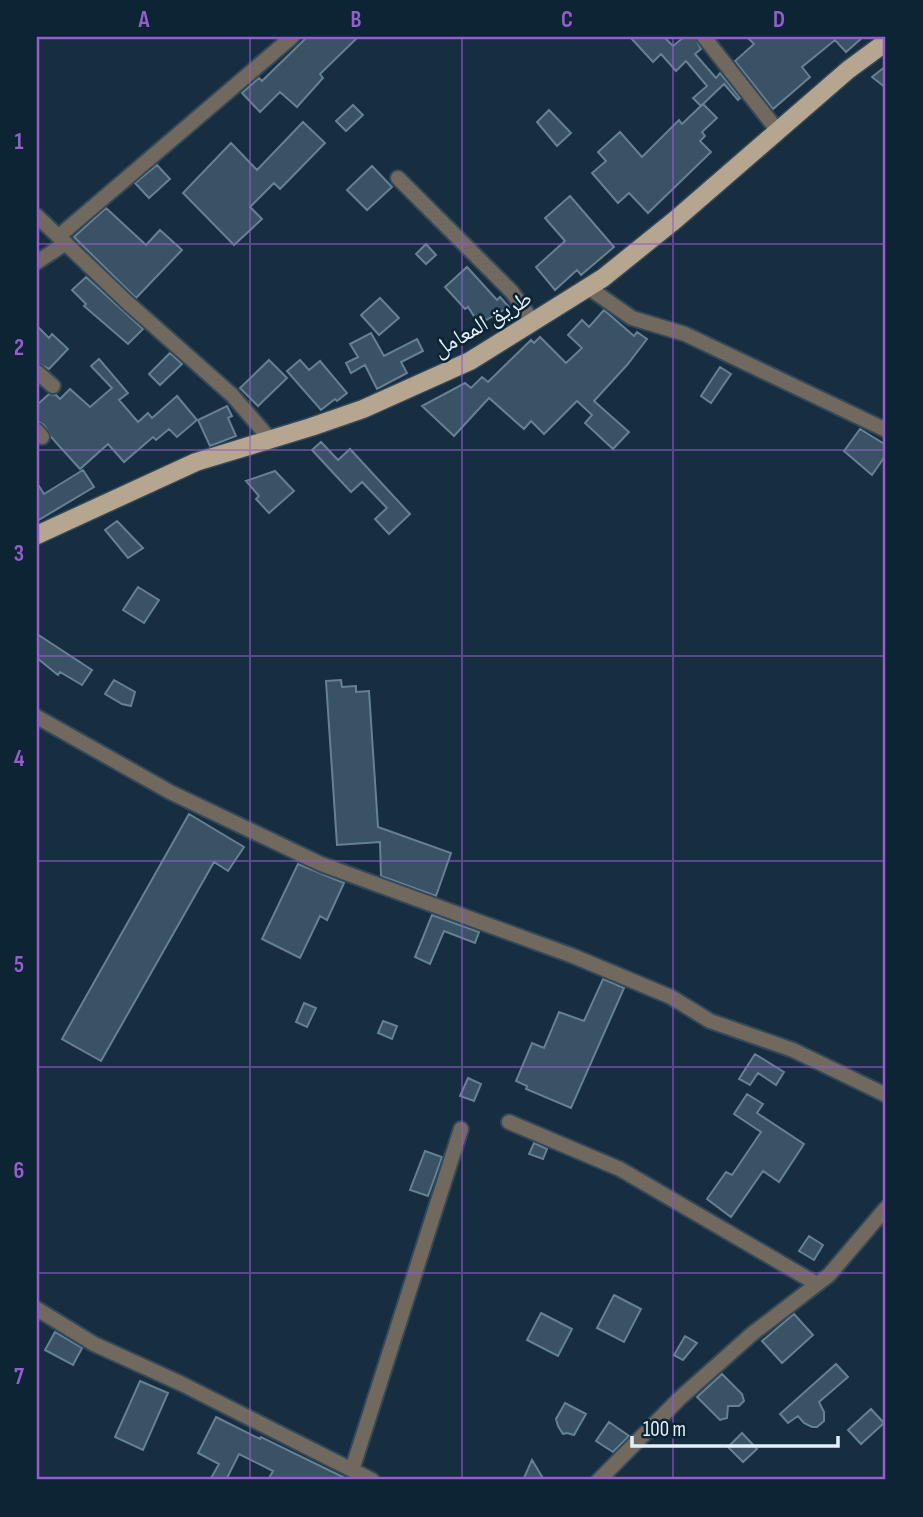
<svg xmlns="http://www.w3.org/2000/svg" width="923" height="1517" viewBox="0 0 923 1517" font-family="'Sofia Sans Condensed','Noto Naskh Arabic',sans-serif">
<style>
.building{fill:#395264;stroke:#668094;stroke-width:2}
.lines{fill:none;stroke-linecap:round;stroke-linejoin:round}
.minor-casing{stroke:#334959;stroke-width:18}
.major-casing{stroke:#334959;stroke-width:21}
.minor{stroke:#71685e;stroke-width:14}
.major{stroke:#b6a58f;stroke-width:18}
.grid{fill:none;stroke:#955dce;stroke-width:2;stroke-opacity:0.55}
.labels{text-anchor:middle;stroke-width:5;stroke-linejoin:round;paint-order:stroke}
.street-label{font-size:23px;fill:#e2f0fc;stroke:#0c2434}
.neatline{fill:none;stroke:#955dce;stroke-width:2.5}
.grid-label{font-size:23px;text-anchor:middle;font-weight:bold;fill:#955dce}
</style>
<rect width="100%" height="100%" fill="#162e3f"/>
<path class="building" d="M307,37H358L320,74L323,78L297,107L280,92L260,112L242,93L259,78L262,81Z
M630,37H664L673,46L684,37H695L701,49L695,54L716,78L720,73L740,98L738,100L724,84L701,106L693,98L707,86L686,61L676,71L661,54L653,62Z
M747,37H863L846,52L835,40L802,67L810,77L773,109L735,61L754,44Z
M886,66V88L872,77Z
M703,104L717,118L702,132L705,136L700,141L711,152L648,213L629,193L618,203L592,173L606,161L598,152L620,132L642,157L679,120L682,124Z
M353,105L363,115L346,131L336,121Z
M549,110L571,133L557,146L537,122Z
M303,122L325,143L280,189L274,183L250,207L262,219L234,245L183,193L231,143L257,170Z
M157,165L170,179L149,198L135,183Z
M372,166L392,187L367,210L347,190Z
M570,196L614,247L581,275L577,270L555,290L536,267L565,241L545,218Z
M106,208L146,245L160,230L182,250L136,298L74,237Z
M426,244L436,255L426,264L416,254Z
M467,267L497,300L500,297L509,307L479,324L468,307L465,309L445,287Z
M86,277L143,329L128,344L84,306L86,304L72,290Z
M380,298L399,318L379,335L361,315Z
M604,310L634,336L637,332L647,339L627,365L594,401L629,432L613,449L585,423L592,415L577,401L544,434L531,421L524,429L489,398L454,436L422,406L465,383L471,388L482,377L488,382L531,340L534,343L540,337L566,363L582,348L568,335L582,320L589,327Z
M37,326L49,338L52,334L68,349L49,369L37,363Z
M371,333L384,356L417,339L423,351L401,362L407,373L377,389L365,365L351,373L346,363L358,357L350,344Z
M170,353L182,364L160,385L149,374Z
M99,359L128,393L119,400L138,422L148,413L152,418L177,396L197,420L177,437L169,429L156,440L153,437L124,462L108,444L80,469L51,437L44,425L37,421V405L49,394L56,395L60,399L70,389L90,407L112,388L91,366Z
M269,360L287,378L258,406L240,388Z
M300,360L309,370L320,361L347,393L337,401L335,399L321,410L287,371Z
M720,367L731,374L711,403L701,396Z
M227,406L232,416L228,418L236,436L210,446L198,420Z
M860,429L886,445V455L872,475L844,451Z
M321,442L338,460L350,449L410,514L389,534L375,519L387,508L362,482L351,492L312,450Z
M83,470L94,487L37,521V483L44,494Z
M275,471L294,491L269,513L256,499L259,496L246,481Z
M117,521L143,548L128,558L105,530Z
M138,587L159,600L144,623L123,610Z
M37,634L92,670L82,685L60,672L58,675L37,658Z
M114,680L135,692L131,706L122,704L105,694Z
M341,680L342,687L356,686V692L369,691L378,827L451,853L436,896L381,876L380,842L337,845L326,681Z
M189,814L244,847L228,871L214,862L101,1061L62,1039Z
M298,864L344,883L327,920L320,916L300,958L262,939Z
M432,915L479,932L475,943L444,931L430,964L415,957Z
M603,979L624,988L571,1108L526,1089L527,1086L516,1081L532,1043L544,1048L559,1012L584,1021Z
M304,1003L316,1008L307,1027L296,1022Z
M383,1021L397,1026L392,1039L378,1033Z
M755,1054L784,1072L776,1085L758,1073L750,1085L739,1079Z
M468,1078L481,1084L474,1101L460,1096Z
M747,1094L763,1104L757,1113L804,1144L779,1182L763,1171L731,1217L707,1199L726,1172L732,1175L761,1132L734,1114Z
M534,1143L547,1149L543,1159L529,1154Z
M425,1151L442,1157L428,1196L410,1190Z
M809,1236L823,1245L814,1260L799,1251Z
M614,1295L641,1309L624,1342L597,1328Z
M541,1313L572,1329L558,1356L527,1340Z
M794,1314L813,1335L782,1363L762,1341Z
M55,1332L82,1348L73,1365L45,1350Z
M685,1336L697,1343L683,1360L674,1355Z
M836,1364L848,1377L819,1402L824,1412V1421L817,1427H812L804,1423L798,1416L788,1423L780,1414Z
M722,1374L742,1394L744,1401L739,1406H728L727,1418L720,1420L697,1397Z
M140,1381L168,1393L143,1450L115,1437Z
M565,1403L586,1414L574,1435L567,1433L563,1434L558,1426L556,1419Z
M871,1409L884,1423L861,1444L848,1430Z
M216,1417L260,1439L261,1437L349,1480H268L273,1471L239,1454L226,1480H210L219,1464L198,1453Z
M609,1422L629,1436L613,1452L596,1441Z
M742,1433L757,1449L743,1462L728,1447Z
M532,1460L544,1480H523Z"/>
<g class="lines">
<g class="minor-casing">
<path id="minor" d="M704,37L778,131
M398,178L512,292L534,323
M37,216L128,303L232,395L269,438
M59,236L292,37
M37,262L66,243
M589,288L632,318L685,334L886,430
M37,372L53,386
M37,431L42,437
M37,717L170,792L321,864L573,956L671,997L710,1021L793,1050L886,1095
M509,1122L620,1169L817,1284
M37,1309L94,1344L180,1383L372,1480
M352,1470L461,1129
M599,1480L680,1398L752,1334L829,1275L886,1208"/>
</g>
<g class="major-casing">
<path id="major" d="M37,535L196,462L311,427L363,409L470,361L603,278L675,220L848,70L886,42"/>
</g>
<use href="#minor" class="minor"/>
<use href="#major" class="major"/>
</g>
<path class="grid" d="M250,37V1480M462,37V1480M673,37V1480M37,244H886M37,450H886M37,656H886M37,861H886M37,1067H886M37,1273H886"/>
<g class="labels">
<g class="street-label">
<text transform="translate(482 323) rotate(-30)" y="8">طريق المعامل</text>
</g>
</g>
<rect width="923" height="1517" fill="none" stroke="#0c2434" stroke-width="77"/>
<path d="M632 1436v10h206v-10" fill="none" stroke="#e2f0fc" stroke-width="3.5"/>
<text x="643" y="1436" font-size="21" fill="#e2f0fc" stroke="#0c2434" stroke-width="5" paint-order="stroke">100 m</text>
<rect x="38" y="38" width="846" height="1440" class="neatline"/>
<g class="grid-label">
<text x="144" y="27">A</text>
<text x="356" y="27">B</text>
<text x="567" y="27">C</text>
<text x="779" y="27">D</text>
<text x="19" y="149">1</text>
<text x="19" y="355">2</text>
<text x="19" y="561">3</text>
<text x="19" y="766">4</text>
<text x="19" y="972">5</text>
<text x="19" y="1178">6</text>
<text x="19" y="1384">7</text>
</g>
</svg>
